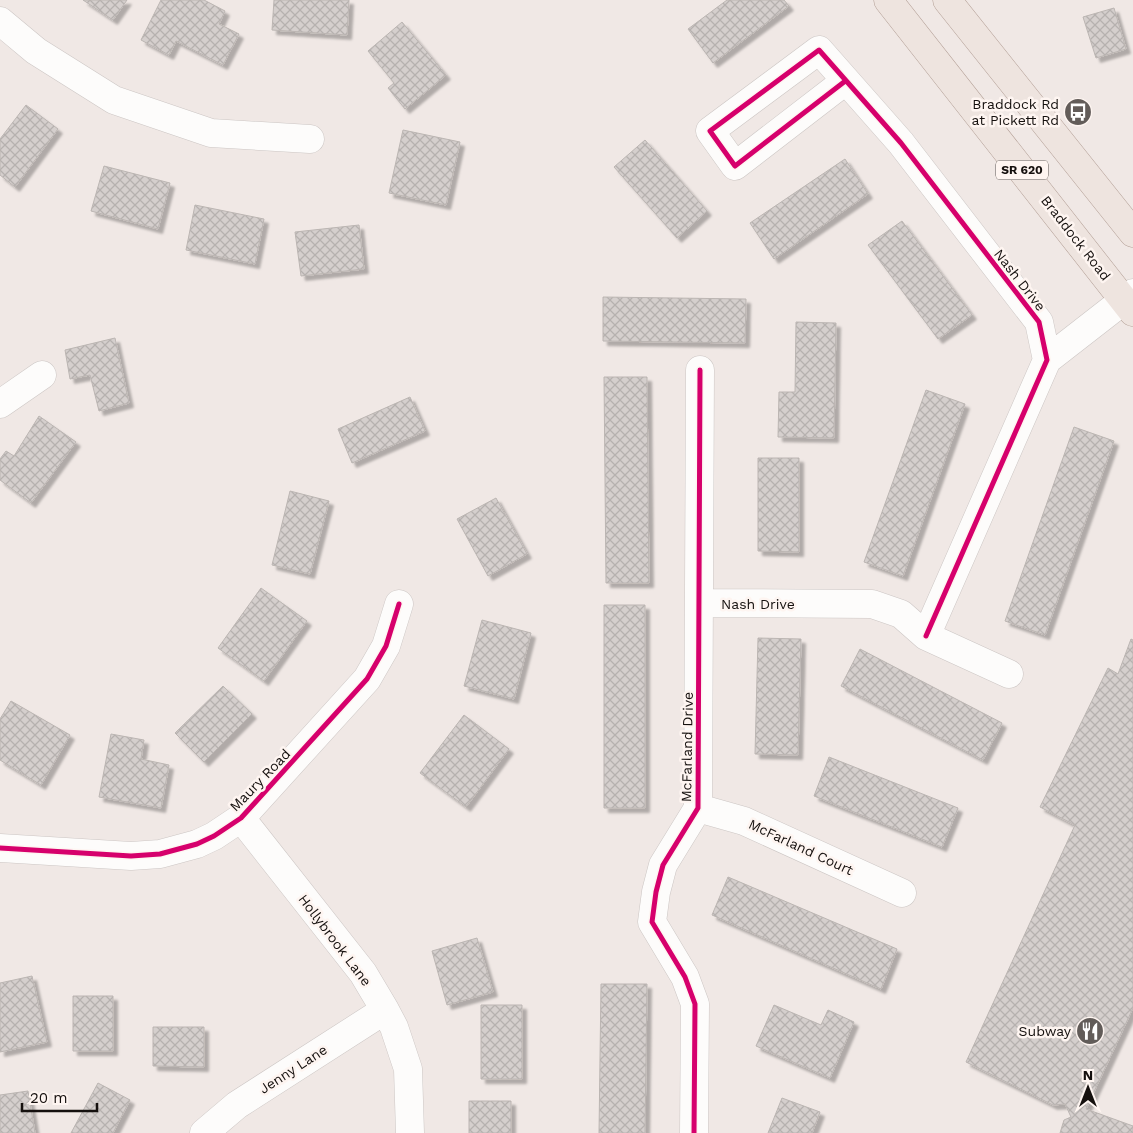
<svg xmlns="http://www.w3.org/2000/svg" width="1133" height="1133" viewBox="0 0 1133 1133" font-family="'Work Sans',sans-serif">
<style>
.building{fill:url(#building-cross-hatch);stroke:#bbb5b2;filter:url(#shadow)}
.lines{fill:none;stroke-linecap:round;stroke-linejoin:round}
.minor-casing{stroke:#ccc6c4;stroke-width:29}
.major-casing{stroke:#b29e95;stroke-width:29}
.minor{stroke:#fdfcfb;stroke-width:28}
.major{stroke:#eee4df;stroke-width:28}
.cycleway-casing{stroke:#fef5f1;stroke-width:8}
.cycleway{stroke:#d6006c;stroke-width:5}
.labels{text-anchor:middle;stroke-width:5;stroke-linejoin:round;paint-order:stroke}
.shield{fill:#fef5f1;stroke:#5b5552;stroke-width:1}
.shield-label{font-size:12px;font-weight:bold;fill:#15100e}
.poi-label{font-size:14px;fill:#15100e;stroke:#fef5f1;text-anchor:end}
.street-label{font-size:14px;fill:#15100e;stroke:#fef5f1}
</style>
<defs>
<pattern id="building-cross-hatch" width="8" height="8" patternUnits="userSpaceOnUse" patternTransform="scale(1.25)"><rect width="8" height="8" fill="#d5cfcd"/><path d="M0 0l8 8M0 8l8-8" fill="none" stroke="#b6b1af"/></pattern>
<filter id="shadow"><feDropShadow dx="4.5" dy="4.5" stdDeviation="1" flood-color="#0004"/></filter>
</defs>
<rect width="100%" height="100%" fill="#f0e8e5"/>
<path class="building" d="M83,0H127L113,20Z
M161,0H204L225,11L219,24L239,34L223,65L176,41L169,55L141,40Z
M274,0H349L347,35L272,30Z
M727,0H784L789,6L713,63L688,29Z
M1114,8L1126,49L1096,58L1083,17Z
M402,22L446,75L405,109L388,88L394,83L368,51Z
M26,105L58,129L15,187L0,175V139Z
M403,130L460,142L446,205L389,193Z
M645,140L707,211L677,238L614,167Z
M845,159L868,194L774,259L750,223Z
M104,166L170,183L158,229L91,211Z
M195,205L264,219L255,264L186,250Z
M902,221L972,315L938,339L868,245Z
M359,225L364,269L301,276L295,232Z
M603,297L746,299L745,343L603,341Z
M796,322L836,323L834,438L778,437L779,392H795Z
M115,338L129,403L99,411L90,375L70,379L65,350Z
M604,377H647L649,583H606Z
M926,390L965,404L903,576L864,562Z
M410,397L425,431L352,463L338,429Z
M39,416L76,442L31,503L0,480V459L6,451L14,456Z
M1074,427L1114,441L1045,635L1005,621Z
M758,458H799V552L758,551Z
M290,491L329,501L310,574L272,565Z
M496,498L527,554L488,576L457,519Z
M261,588L307,621L264,681L218,648Z
M604,605H645V808H604Z
M482,620L531,633L514,699L464,686Z
M758,638L801,639L798,755L755,754Z
M1131,639L1133,640V1008L1086,1109L1133,1126V1133H1060L1064,1120L1071,1117L1065,1104L1053,1105L966,1062L1075,825L1040,807L1108,668L1118,674Z
M860,649L1002,723L983,760L841,686Z
M223,686L252,714L204,762L175,733Z
M11,701L70,735L41,785L0,760V719Z
M464,715L509,749L466,807L420,773Z
M111,734L144,740L141,759L169,765L161,808L99,797Z
M829,757L958,808L942,847L814,796Z
M728,877L897,949L881,989L712,915Z
M477,938L493,992L447,1005L432,951Z
M32,976L47,1042L0,1052V983Z
M601,984H647L645,1133H599Z
M73,996H113V1051H73Z
M481,1005H522V1079H481Z
M774,1005L821,1025L828,1010L854,1022L830,1078L756,1046Z
M153,1027H204V1067L153,1066Z
M98,1083L130,1100L113,1133H71Z
M28,1091L35,1133H0V1095Z
M782,1098L820,1112L812,1133H768Z
M469,1101H511V1133H469Z"/>
<g class="lines">
<g class="minor-casing">
<path id="minor" d="M0,21L36,51L114,100L211,133L310,139
M844,82L735,166L710,131L819,50L901,143L1039,322L1047,360L926,636
M1047,360L1133,293
M0,404L42,375
M701,603L872,604L901,614L926,636L1009,674
M698,808L744,821L902,893
M241,818L363,973L385,1010L394,1027L408,1069L410,1133
M0,848L131,856L160,854L197,844L214,836L241,818L367,679L386,646L399,604
M204,1133L237,1105L385,1010
M694,1133L695,1004L685,977L652,922L656,892L663,865L698,808L700,370"/>
</g>
<g class="major-casing">
<path id="major" d="M888,0L1133,312
M947,0L1133,233"/>
</g>
<use href="#minor" class="minor"/>
<use href="#major" class="major"/>
<g class="cycleway-casing">
<path id="cycleway" d="M844,82L735,166L710,131L819,50L901,143L1039,322L1047,360L926,636
M0,848L131,856L160,854L197,844L214,836L241,818L367,679L386,646L399,604
M694,1133L695,1004L685,977L652,922L656,892L663,865L698,808L700,370"/>
</g>
<use href="#cycleway" class="cycleway"/>
</g>
<defs>
<g id="bus-disc" transform="scale(1.4375)"><circle r="9.5" fill="#625c59" stroke="#fef5f1"/><path d="M-5-6H5V4H4V6H2V4H-2V6H-4V4H-5ZM-3.5-4V0h7V-4ZM-3.5 1.2v1.5H-2V1.2ZM2 1.2v1.5H3.5V1.2Z" fill="#fff"/></g>
<g id="restaurant-disc" transform="scale(1.4375)"><circle r="9.5" fill="#625c59" stroke="#fef5f1"/><path d="M-5-6h1v4h1v-4h1v4h1v-4h1v5L-1.5 .5V6h-2V.5L-5-1ZM5-6V6H3V1.5H1.5Q1.5-4 5-6Z" fill="#fff"/></g>
</defs>
<g fill-rule="evenodd">
<use href="#bus-disc" x="1078" y="112"/>
<use href="#restaurant-disc" x="1090" y="1031"/>
</g>
<g class="labels">
<rect class="shield" x="996" y="160.5" width="52" height="19" rx="4"/>
<g class="shield-label">
<text x="1022" y="174">SR 620</text>
</g>
<g class="poi-label">
<text x="1059" y="109">Braddock Rd<tspan x="1059" dy="16">at Pickett Rd</tspan></text>
<text x="1071" y="1036">Subway</text>
</g>
<g class="street-label">
<text transform="translate(1076 238) rotate(52)" y="5">Braddock Road</text>
<text transform="translate(1020 280) rotate(52)" y="5">Nash Drive</text>
<text x="758" y="609">Nash Drive</text>
<text transform="translate(687 747) rotate(-89)" y="5">McFarland Drive</text>
<text transform="translate(260 780) rotate(-46)" y="5">Maury Road</text>
<text transform="translate(801 847) rotate(25)" y="5">McFarland Court</text>
<text transform="translate(335 940) rotate(53)" y="5">Hollybrook Lane</text>
<text transform="translate(293 1069) rotate(-33)" y="5">Jenny Lane</text>
</g>
</g>
<g transform="translate(1088 1088)" stroke="#fef5f1" stroke-width="4" paint-order="stroke">
<path d="M0-4L9 19L0 12L-9 19Z" fill="#15100e"/>
<text y="-8" font-size="14" font-weight="bold" text-anchor="middle" fill="#15100e">N</text>
</g>
<path d="M22 1103v8h75v-8" fill="none" stroke="#15100e" stroke-width="2.5"/>
<text x="30" y="1103" font-size="15" fill="#15100e" stroke="#fef5f1" stroke-width="4" paint-order="stroke">20 m</text>
</svg>
